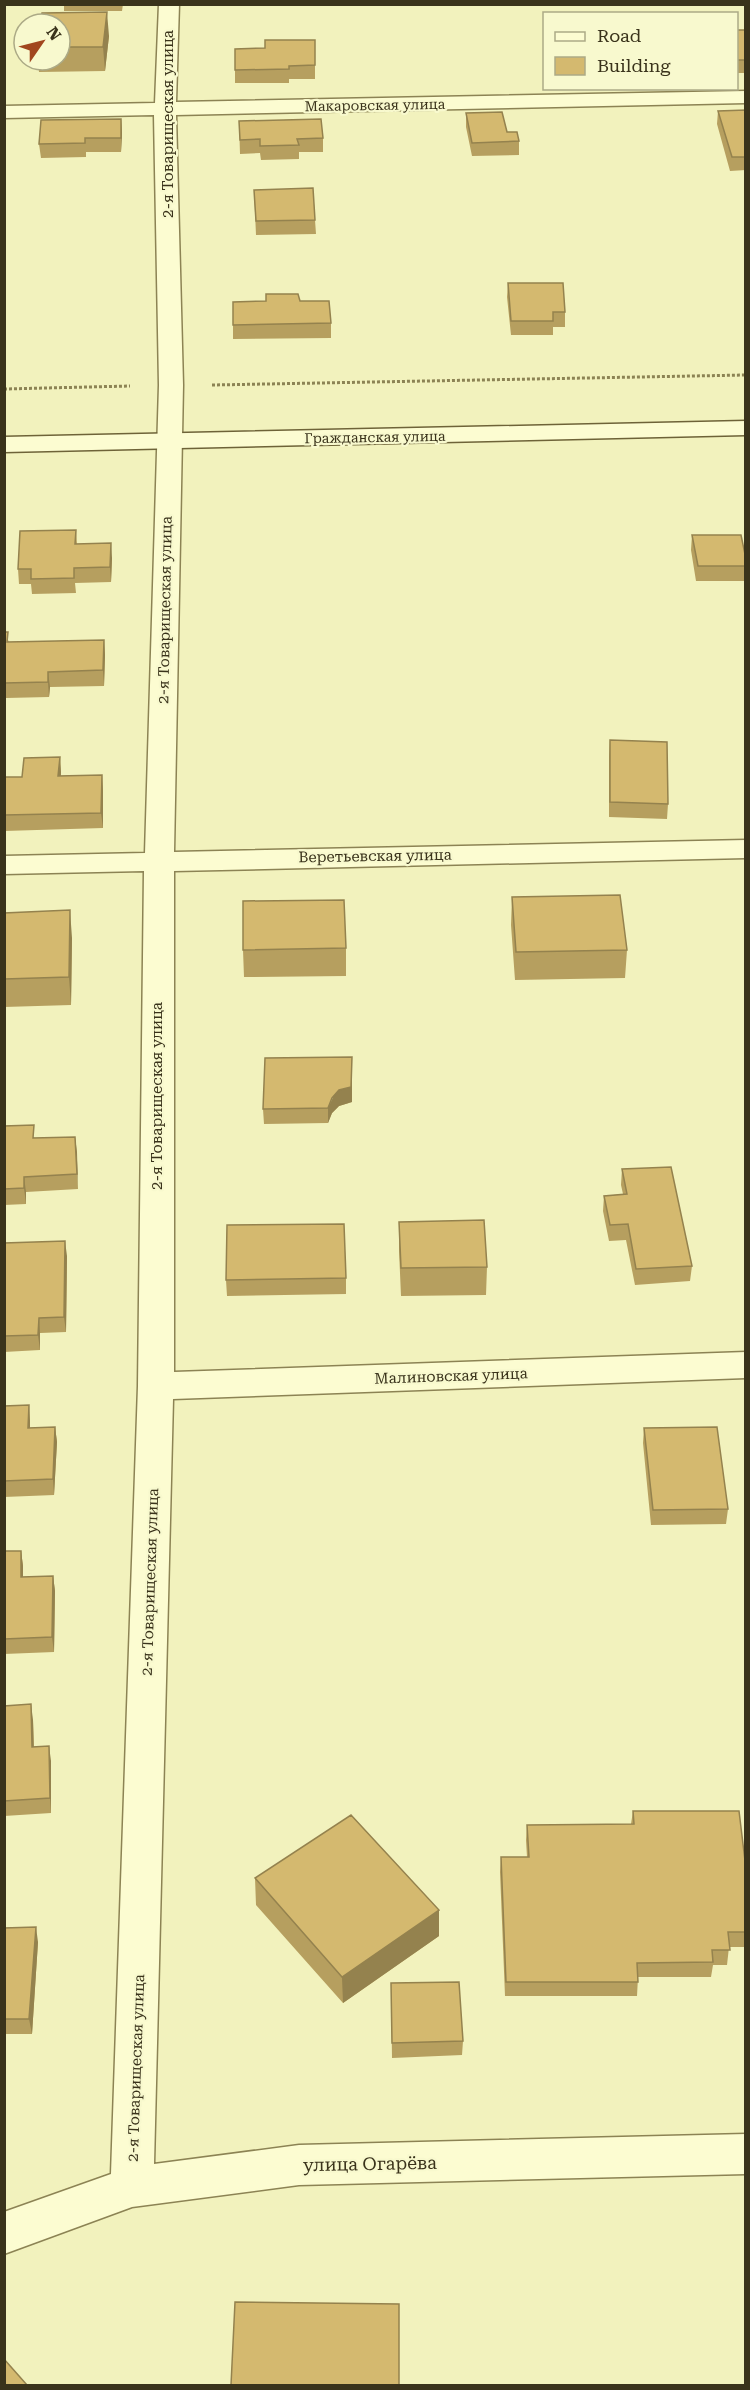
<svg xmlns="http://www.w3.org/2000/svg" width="750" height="2390" viewBox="0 0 750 2390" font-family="'Roboto Serif',serif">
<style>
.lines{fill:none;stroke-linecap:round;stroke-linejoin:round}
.minor-casing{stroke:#8c8354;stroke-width:3}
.secondary-casing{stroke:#6e6338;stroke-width:3}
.path{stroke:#8c8354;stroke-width:3;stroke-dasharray:3 2;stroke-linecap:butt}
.minor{fill:#fcfcd1;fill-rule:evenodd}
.secondary{fill:#fcfcd1;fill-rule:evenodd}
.wall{fill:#b69f5f}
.shaded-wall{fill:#94824e}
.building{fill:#d4b96f;stroke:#94824e;stroke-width:1.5}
.labels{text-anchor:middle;stroke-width:4.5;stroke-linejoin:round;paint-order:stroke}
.far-street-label{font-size:14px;fill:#3a331b;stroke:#f8f9ce}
.street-label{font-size:15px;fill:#3a331b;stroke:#f8f9ce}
.near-street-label{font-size:18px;fill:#3a331b;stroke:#f8f9ce}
</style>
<rect width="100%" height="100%" fill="#f2f2bd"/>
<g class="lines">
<g class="minor-casing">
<path id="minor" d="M159,4H179L176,102L746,91V103L176,115L183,385L174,852L746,840V858L174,871V1372L746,1352V1378L173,1399L154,2164L299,2145L746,2134V2174L299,2185L132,2207L4,2254V2212L111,2174L138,1386L144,871L4,874V856L145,853L159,385L154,115L4,118V106L155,103Z"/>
</g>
<g class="secondary-casing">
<path id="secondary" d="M746,421V435L4,452V437Z"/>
</g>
<path class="path" d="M212,385L746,375
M4,389L130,386"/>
<use href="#minor" class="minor"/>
<use href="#secondary" class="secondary"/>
</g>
<path class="wall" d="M64,4H123L122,11H64Z
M60,24L109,36L105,71L39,72L38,60H60Z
M736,30H746V73H736Z
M315,40V79H289V83H235V70L265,48Z
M746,110V170L730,171L717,124L718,111Z
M466,113L507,132L519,141V155L472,156L466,127Z
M121,119L122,133L121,152H86V157L41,158L39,144Z
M239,121L323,138V152H299V159L261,160L260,153L240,154Z
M254,190L315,220L316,234L256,235Z
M508,283L565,312V327H553V335H511L507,297Z
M300,301L331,323V338L233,339V302Z
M76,530L77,544L112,558L111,582L75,583L76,593L32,594L31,584H19L18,569Z
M692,535L746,559L745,581H696L691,550Z
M4,632L9,642L104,640L105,655L104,686L50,687L49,697L6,698L4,688Z
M610,740L668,804L667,819L609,817V756Z
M60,757L61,776L102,775L103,791V828L4,831V777H22Z
M512,897L627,950L625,978L515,980L511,925Z
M4,913L72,938L71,1005L4,1007Z
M346,948V976L244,977L243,950Z
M352,1102L339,1106L332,1113L328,1123L264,1124L263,1109Z
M4,1126L35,1138L75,1137L78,1189L26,1192V1204L4,1205Z
M622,1169L692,1266L690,1281L635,1285L626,1240L609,1241L603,1211L604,1196L623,1194L621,1185Z
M399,1222L487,1267L486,1295L401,1296L399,1250Z
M4,1243L67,1256L66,1332L40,1333V1350L4,1352Z
M346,1278V1294L227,1296L226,1280Z
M29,1405L30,1428L55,1427L57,1442L54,1495L4,1497V1406Z
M644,1428L728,1509L726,1524L651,1525L643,1443Z
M4,1551H21L23,1566V1577L53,1576L55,1591L54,1652L4,1654Z
M4,1706L33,1720L34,1747L51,1761V1813L4,1816Z
M633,1811L746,1869V1947H729L727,1965H713L711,1977H638L637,1996H505L500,1872L501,1857H527L526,1840L527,1825L631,1824Z
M255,1878L439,1936L343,2003L256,1905Z
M4,1928L38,1942L32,2034H4Z
M391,1983L463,2041L462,2055L392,2058Z"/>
<path class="shaded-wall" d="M107,12L109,36L105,71L103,47Z
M121,119L122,133L121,152Z
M111,543L112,558L111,582L110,567Z
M104,640L105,655L104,686L103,670Z
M48,672L50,687L49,697L48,682Z
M60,757L61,772L60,792L58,776Z
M102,775L103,791V828L101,813Z
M70,910L72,938L71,1005L69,977Z
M352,1057V1102L339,1106L332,1113L328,1123V1108Z
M75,1137L77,1152L78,1189L77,1174Z
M24,1177L26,1192V1204L24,1188Z
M65,1241L67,1256L66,1332L64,1317Z
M39,1318L40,1333V1350L38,1335Z
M29,1405L30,1421V1443L28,1428Z
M55,1427L57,1442L54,1495L53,1479Z
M21,1551L23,1566V1593L21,1577Z
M53,1576L55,1591L54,1652L52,1637Z
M31,1704L33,1720L34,1762L32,1747Z
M49,1746L51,1761V1813L50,1798Z
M439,1910V1936L343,2003L342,1977Z
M36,1927L38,1942L32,2034L29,2019Z"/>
<path class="building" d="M107,12L103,47H60V24H40L42,13Z
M736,30H746V60H736Z
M265,40H315V65L289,66V69L235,70V49L265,48Z
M746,110V157H732L718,111Z
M502,112L507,132H517L519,141L472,143L466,113Z
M121,119V138H85V143L39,144L41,120Z
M321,119L323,138L297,139L299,145L260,146V139L240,140L239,121Z
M313,188L315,220L256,221L254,190Z
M508,283H563L565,312H553V321H511Z
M266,294H298L300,301H329L331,323L233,325V302L266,301Z
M76,530L75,544L111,543L110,567L74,568V578L31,579V569H18L20,531Z
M692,535H741L746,559V566H698Z
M4,632H8L7,642L104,640L103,670L48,672V682L4,683Z
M610,740L667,742L668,804L610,802Z
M60,757L58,776L102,775L101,813L4,815V777H22L24,758Z
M620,895L627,950L516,952L512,897Z
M344,900L346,948L243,950V901Z
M70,910L69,977L4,979V913Z
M352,1057L351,1087L339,1090L332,1098L328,1108L263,1109L265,1058Z
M34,1125L33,1138L75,1137L77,1174L24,1177V1188L4,1189V1126Z
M671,1167L692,1266L636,1269L628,1224L610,1225L604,1196L627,1194L622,1169Z
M484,1220L487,1267L401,1268L399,1222Z
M344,1224L346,1278L226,1280L227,1225Z
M65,1241L64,1317L39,1318L38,1335L4,1336V1243Z
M29,1405L28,1428L55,1427L53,1479L4,1481V1406Z
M717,1427L728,1509L653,1510L644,1428Z
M4,1551H21V1577L53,1576L52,1637L4,1639Z
M31,1704L32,1747L49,1746L50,1798L4,1801V1706Z
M633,1811H739L746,1869V1932H728L730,1950H712L713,1962L637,1963L638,1982H506L501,1857H529L527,1825L634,1824Z
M351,1815L439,1910L342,1977L255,1878Z
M36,1927L29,2019H4V1928Z
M459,1982L463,2041L392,2043L391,1983Z
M235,2302L399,2304V2385H231Z
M4,2359L27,2385H4Z"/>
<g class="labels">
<g class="far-street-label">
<text transform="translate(375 105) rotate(-1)" y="5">Макаровская улица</text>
<text transform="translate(375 437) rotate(-1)" y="5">Гражданская улица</text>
</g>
<g class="street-label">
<text transform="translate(168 124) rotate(-90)" y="5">2-я Товарищеская улица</text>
<text transform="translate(165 610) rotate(-89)" y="5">2-я Товарищеская улица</text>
<text transform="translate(375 856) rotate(-1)" y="5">Веретьевская улица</text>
<text transform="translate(157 1096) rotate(-90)" y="5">2-я Товарищеская улица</text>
<text transform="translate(451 1376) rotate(-2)" y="5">Малиновская улица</text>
<text transform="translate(150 1582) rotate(-88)" y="5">2-я Товарищеская улица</text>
<text transform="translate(136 2068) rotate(-88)" y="5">2-я Товарищеская улица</text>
</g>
<g class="near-street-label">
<text transform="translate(370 2164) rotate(-1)" y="6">улица Огарёва</text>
</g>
</g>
<rect width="750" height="2390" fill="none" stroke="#3a331b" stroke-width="12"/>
<rect x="543" y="12" width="195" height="78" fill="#f8f9ce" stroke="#acaa86" stroke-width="1.5"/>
<rect x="555" y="32" width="30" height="9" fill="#fcfcd1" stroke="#acaa86" stroke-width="1.5"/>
<text x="597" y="42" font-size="18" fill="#3a331b">Road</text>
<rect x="555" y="57" width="30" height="18" fill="#d4b96f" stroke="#acaa86" stroke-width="1.5"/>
<text x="597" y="72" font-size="18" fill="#3a331b">Building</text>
<g transform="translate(42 42) rotate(55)"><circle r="28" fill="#f8f9ce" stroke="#acaa86" stroke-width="1.5"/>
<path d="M0-4.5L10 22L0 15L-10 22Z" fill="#a1461e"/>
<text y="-9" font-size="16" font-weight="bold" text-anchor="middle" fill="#3a331b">N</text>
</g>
</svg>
